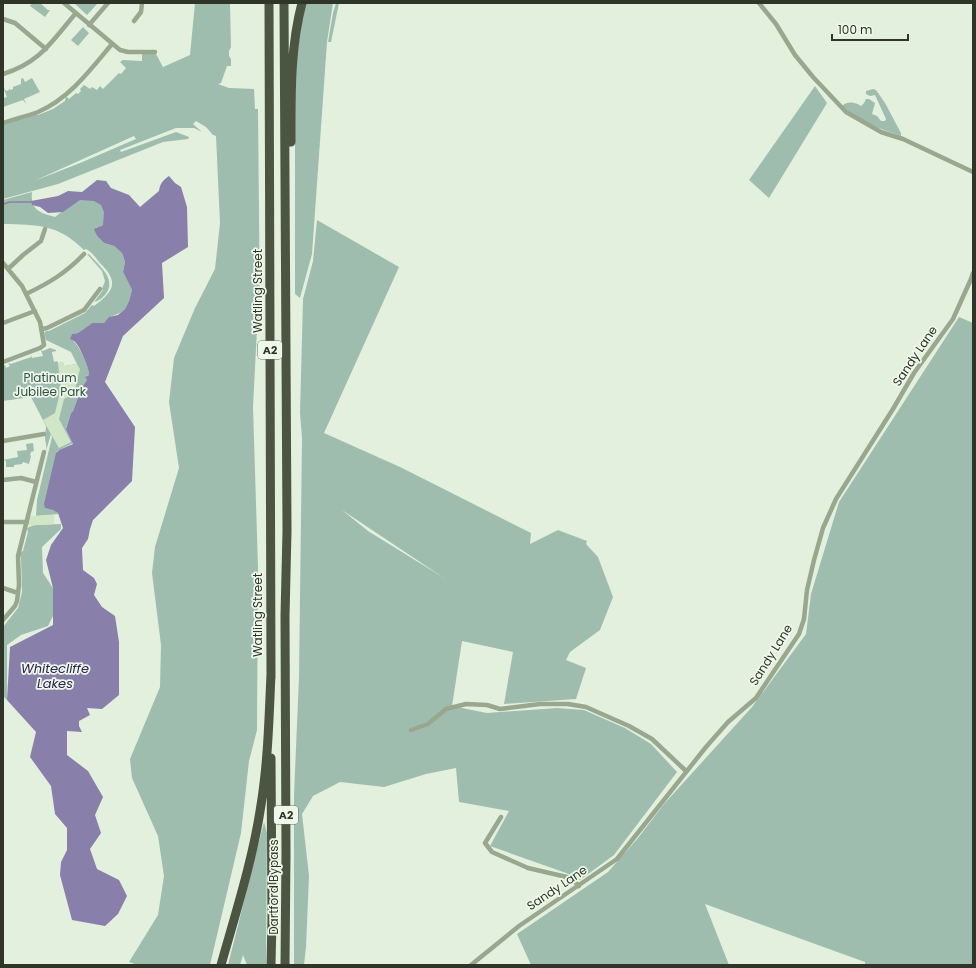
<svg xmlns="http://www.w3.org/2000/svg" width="976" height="968" viewBox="0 0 976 968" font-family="Poppins,sans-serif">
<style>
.green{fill:#9fbdae;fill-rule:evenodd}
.plaza{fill:#d0e6c6}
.water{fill:#8880aa}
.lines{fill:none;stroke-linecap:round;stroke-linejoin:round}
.stream{stroke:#8880aa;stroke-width:1.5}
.street{stroke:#99a78e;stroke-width:4.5}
.highway{stroke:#4c5541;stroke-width:9}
.labels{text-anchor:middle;stroke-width:3.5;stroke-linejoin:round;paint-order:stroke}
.shield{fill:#eef8ea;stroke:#697063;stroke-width:1}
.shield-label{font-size:11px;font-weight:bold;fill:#303529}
.street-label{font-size:12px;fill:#303529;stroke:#eef8ea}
.park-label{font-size:12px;fill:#305141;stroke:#eef8ea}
.water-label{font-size:13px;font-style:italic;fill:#2d2352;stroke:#eef8ea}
</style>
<rect width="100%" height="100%" fill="#e3f0de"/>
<path class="green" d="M32,3H40L48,10H50L45,17L30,6Z
M74,3H96L97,4L87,15Z
M195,3H230L231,47L229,51V56L231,59V66H227L221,83L218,84L229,88L254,89L255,109H258L260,317L257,329L253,407L258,567L257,730L249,761L241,833L210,965H138L129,962L158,915L164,876L158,836L132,778L130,759L160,687L161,645L152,573L155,547L179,468L169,402L174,358L195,308L215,269L220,223L216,136L213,135L206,127L196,121L193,124L202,132L194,128H176L120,150L121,152L176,132L189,137L188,139L163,142L58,184L3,199V125L36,114L38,115L53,109L65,101L66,96L69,99L76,93L78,94L81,91L80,89L84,85L90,89L92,87L97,90L100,86L103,89L119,73L121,74L126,68L120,62L123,60L142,61V54H156L163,67L190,55ZM134,136L136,139L80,163L34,181Z
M304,3H333L327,42L312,254L300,298L295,294V70Z
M336,3H339L331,42H328L333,13Z
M83,27L89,33L78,46L71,40Z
M23,78L25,82L32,78L40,92L24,99L26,104L23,100L3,107V98L7,97L3,87L6,91L9,90L10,88V90L13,89V87L21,84V79Z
M815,86L827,103L769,198L749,180Z
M873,89L876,90L885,103L901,133V136C880,129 859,121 842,106C848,101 855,102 861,106L864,103L866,99H869L875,103L872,114L877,116L881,121H885L886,119L875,95L870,96L866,94V91Z
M98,183L137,237L103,227H96L94,230L97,236L104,243L114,246L122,253L125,262L123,272L132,290L129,301L125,309L120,313L110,317L104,323H92L78,333L72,334L71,339C78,343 90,367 89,375L86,376L87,380L82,387L73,411L71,413L66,428L73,443L57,451L46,508L54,510L59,514L36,516L37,500L52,437L51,434L46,451C47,445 45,442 45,436C45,432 46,430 46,426L31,397L3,401V366L5,365L6,368L10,366L8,363L11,364L31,357V355L32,358L43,356L41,350L43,351L50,348L56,350V351L52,352L54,362L57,361L58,363L63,362L64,366L77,364L71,352L46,340L44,333L46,331H49L85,313L92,305L94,306C114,291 120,282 99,262C95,257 92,252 86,249L84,250C58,224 38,225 3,224V200L32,192C30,210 40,213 55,217Z
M317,220L399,267L324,433L400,467L531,533L530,544L558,530L587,541L586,544L598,557L613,597L600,630L570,652L566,660L586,668L576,699L504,704L513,652L462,641L452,706L487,713L557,708L584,710L625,728L651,744L677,772L614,855L580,880L566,873L490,846L509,811L459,802L456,768L426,774L384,787L340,782L313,796L302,814L309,876L306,947L304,965H294V795L299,677L302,438L300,413L303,299L313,261ZM342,510L444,578L368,531Z
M87,254H89C99,266 118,279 105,295C102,298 99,301 94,302L103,290L102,289L105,281L102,271Z
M959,317L973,323V965H865V962L705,904L729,965H531L517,934L608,872L638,838L664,804L752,707L806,634L811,594L839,502Z
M33,443L34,451L31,452L30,455L31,456L29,464L23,462L22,464L14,465V467H6V461L3,460L18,457L17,451L27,450L26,444Z
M61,524V529L42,547L43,573L53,588V616L48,626L21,635L7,645V700L3,696V627L18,608L22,592L21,557L19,556L21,552L23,551L28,532L27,528L34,525Z
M264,822L267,833L266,965H247L243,955L240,965H228Z"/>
<path class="plaza" d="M63,362L64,366L77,364L80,369L74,393L64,399L59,419L71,442L59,448L43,420L55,413L61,388L58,363Z
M54,515V524L25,526L28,516Z"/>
<path class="water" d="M169,176L175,183L181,187L187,207L188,247L162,263L164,298L123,336L105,382L135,427L132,481L93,520L90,529L88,539L82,548L83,570L94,578L97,584L94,595L102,607L115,616L119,642V695L102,709L87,708L90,715L79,721V726L82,732L67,731V755L88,771L103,797L95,815L101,833L90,849L97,869L119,880L127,896L118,914L105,926L72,920L60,875L61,862L67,850V828L55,814L51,786L30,757L36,732L7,700L10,647L53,625V588L46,560L51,545L63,528L58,513L53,510L45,508L44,504L56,453L59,450L73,444L66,429L71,413L73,411L82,387L87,380L85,377L89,375C90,370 80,347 76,343C75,341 72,340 70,339L72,334L78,333L92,323H104L109,317L118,315L125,309L129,301L132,290L123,272L125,262L122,253L114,246L104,243L97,236L94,230L95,228L102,226L103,225L104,212L101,205L94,201L80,200L63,212L48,213L40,207L32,205L31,201L58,196L68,191L82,192L97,180L106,181L111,188L129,195L140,207L159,191C160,184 162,181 169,176Z"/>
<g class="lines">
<path class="stream" d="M3,204L10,202H31"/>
<path class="street" d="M64,3L120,50L128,52H155
M759,3L776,24L795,55L813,77L846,112L881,132L903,139L973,172
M3,19L15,23L46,49
M134,21L141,12L142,3
M89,25L108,3
M3,74C40,63 52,41 76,13
M3,123C15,119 27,116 38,112C70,98 91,69 112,44
M3,263L22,286L40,322L44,345L40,348L3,362
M8,269L23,255L41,241L45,229
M26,294C49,283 66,273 84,254
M3,323L35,311
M42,329L47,328L84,310L100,289
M3,441L44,434
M3,480L21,478L36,482
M3,522H27
M3,588L18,593
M3,620L15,606L17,601L19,585L18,556L44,452
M411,730L428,724L446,709L466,704L487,705L500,709L540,704H568L586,707L629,726L652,739L686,771
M501,817L485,843L492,852L528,868L571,878L579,886
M471,965L519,926L617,859L706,747L728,722L756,698L799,634L804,619L807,590L814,560L823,528L836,499L893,409L914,373L953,319L971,279L973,273"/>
<path class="highway" d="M269,3L271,678
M284,3L287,531L285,616L286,853L285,965
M291,142C291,96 290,48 302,3
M221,965C236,912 253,859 261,805C268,762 269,718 271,674
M271,965L272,919L271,758"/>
</g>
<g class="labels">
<g class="shield">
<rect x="258" y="341" width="24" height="18" rx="3"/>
<rect x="274" y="806" width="24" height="18" rx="3"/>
</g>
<g class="shield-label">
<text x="270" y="354">A2</text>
<text x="286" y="819">A2</text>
</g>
<g class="street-label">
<text transform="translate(258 291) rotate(-90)" y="4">Watling Street</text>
<text transform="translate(915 356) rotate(-56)" y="4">Sandy Lane</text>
<text transform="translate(258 615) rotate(-90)" y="4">Watling Street</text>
<text transform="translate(771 655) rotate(-58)" y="4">Sandy Lane</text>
<text transform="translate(274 887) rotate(-90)" y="4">Dartford Bypass</text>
<text transform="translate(557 888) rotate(-34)" y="4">Sandy Lane</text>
</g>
<g class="park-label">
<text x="50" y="382">Platinum<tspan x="50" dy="14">Jubilee Park</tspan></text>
</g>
<g class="water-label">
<text x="55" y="673">Whitecliffe<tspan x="55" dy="15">Lakes</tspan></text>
</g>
</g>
<rect width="976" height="968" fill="none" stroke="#303529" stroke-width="8"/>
<path d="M832 34v6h76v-6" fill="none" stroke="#303529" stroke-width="2"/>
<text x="838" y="34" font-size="12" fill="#303529" stroke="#eef8ea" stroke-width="3" paint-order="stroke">100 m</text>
</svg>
